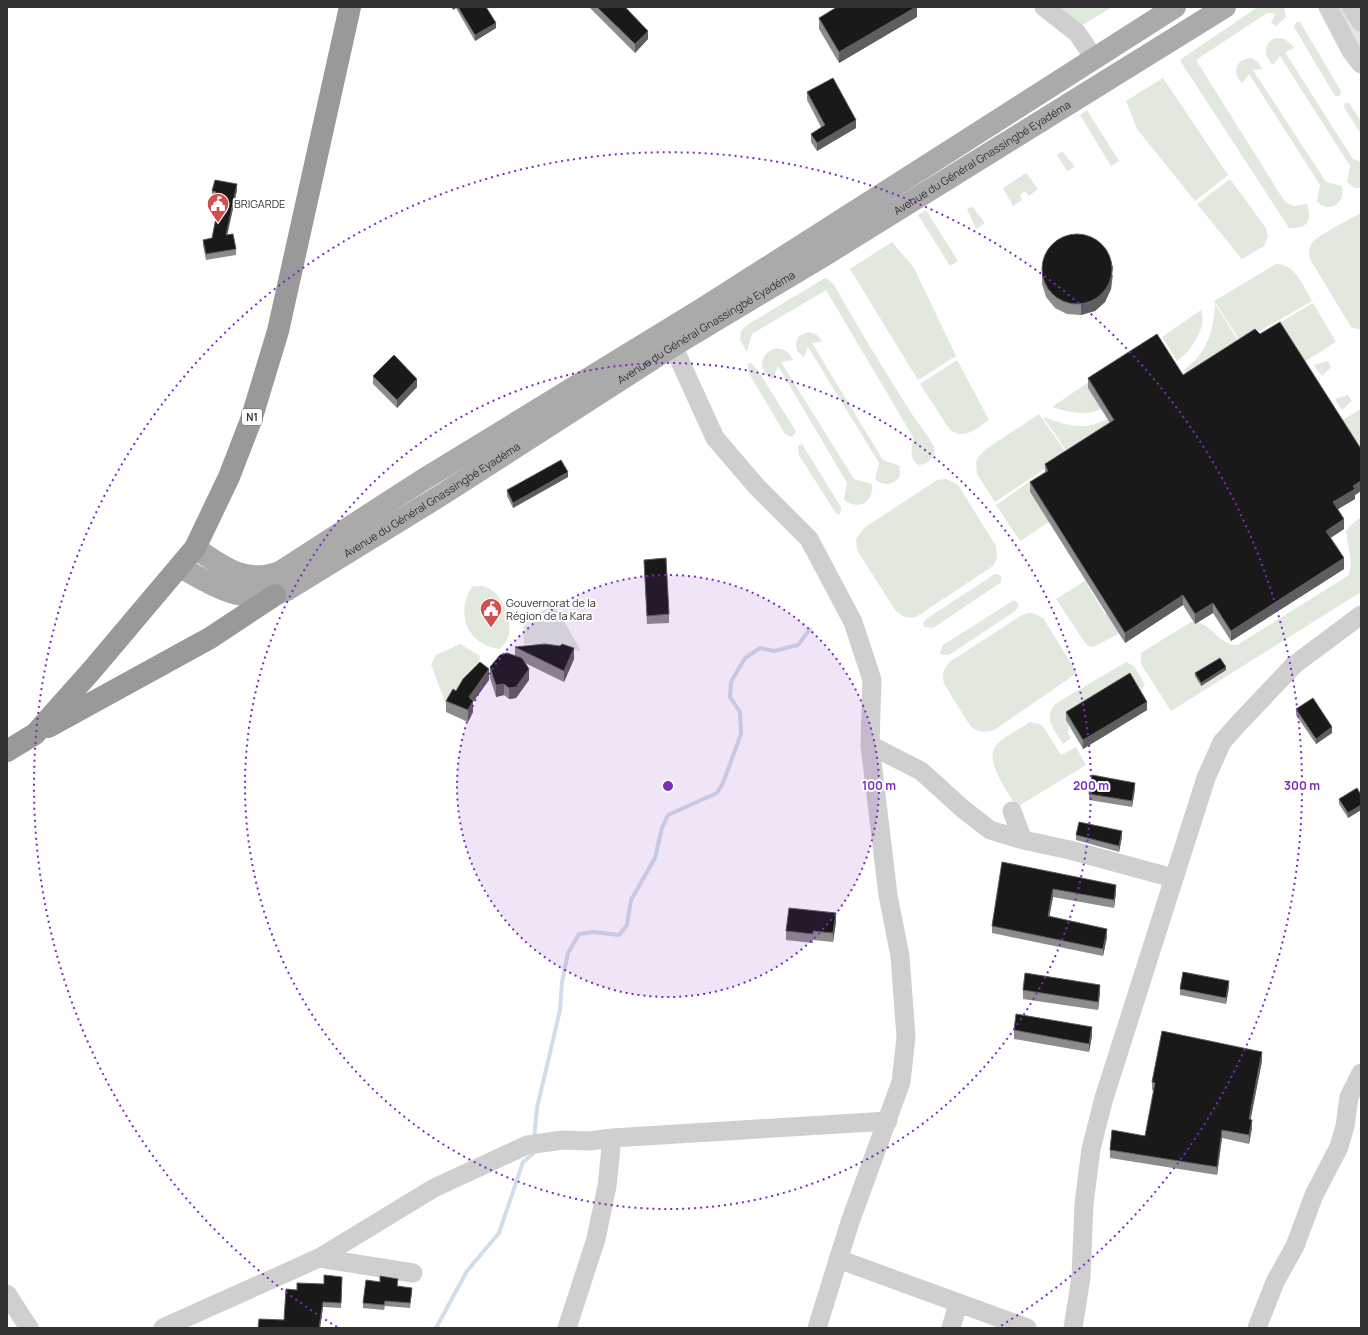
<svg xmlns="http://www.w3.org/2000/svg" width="1368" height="1335" viewBox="0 0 1368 1335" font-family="Manrope,sans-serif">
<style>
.green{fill:#e1e8dd}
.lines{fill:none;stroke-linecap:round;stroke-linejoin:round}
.stream{stroke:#d1deea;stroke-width:4}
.minor{stroke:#cfcfcf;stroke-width:19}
.major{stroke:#aaa;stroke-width:22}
.highway{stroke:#999;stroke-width:22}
.wall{fill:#8c8c8c}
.shaded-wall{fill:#5e5e5e}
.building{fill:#191919;stroke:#5e5e5e}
.ring{fill:none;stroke:#7b2cbf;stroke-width:2;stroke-dasharray:2 4}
.labels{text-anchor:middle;stroke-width:4;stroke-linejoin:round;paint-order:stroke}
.shield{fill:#fff;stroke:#707070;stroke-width:1}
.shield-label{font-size:10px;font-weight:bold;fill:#323232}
.street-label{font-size:11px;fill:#323232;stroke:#fff}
.poi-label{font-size:11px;fill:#323232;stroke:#fff;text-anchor:start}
.centre{fill:#7b2cbf;stroke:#fff;stroke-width:2}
.ring-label{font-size:12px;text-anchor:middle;font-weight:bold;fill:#7b2cbf;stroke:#fff;stroke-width:4;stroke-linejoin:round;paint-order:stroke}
</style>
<rect width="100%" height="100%" fill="#fff"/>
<path class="green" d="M1059,7H1112L1081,26Z
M1258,7H1284L1286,17L1276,26L1271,23L1275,15L1272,13H1267L1196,60L1285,202L1294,206L1307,204C1312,221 1308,229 1289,228L1181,62V59Z
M1332,7H1347L1361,30V53Z
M1296,22H1300L1341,91L1340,96H1335L1294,27Z
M1276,38L1285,39L1295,48L1285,52L1353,159L1361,162V188H1355L1347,182L1350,166L1280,56L1273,65C1263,56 1263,43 1276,38Z
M1250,58C1257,60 1260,63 1262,69L1253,70L1326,182L1342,186C1346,203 1330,214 1317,202L1320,185L1249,74L1242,83C1231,74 1236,59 1250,58Z
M1163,78L1228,175L1195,201L1137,129L1126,101Z
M1345,103H1349L1361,121V134L1344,107Z
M1087,110L1119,161L1111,166L1080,115Z
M1062,151L1075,167L1067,171L1057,155Z
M1026,173L1038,189L1029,196L1025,191L1020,195L1022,200L1013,206L1003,188Z
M1230,179L1266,228L1268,236L1264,246L1242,259L1197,204Z
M972,206L985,223L976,229L967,209Z
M926,210L958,261L950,266L918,215Z
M1361,213V330L1351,327L1311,261C1309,255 1308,249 1312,243C1318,235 1350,219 1361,213Z
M892,242L914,268L956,356L918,380L850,269Z
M1276,264C1296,264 1303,286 1312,301L1241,342L1214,301Z
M825,278L829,280L834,285C858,328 884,370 910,411C914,418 933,442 934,447C936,458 928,464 919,465C907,457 913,449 913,437L826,290L752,334L747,352L740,340L741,331L747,325Z
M1313,303L1336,342L1301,364L1259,335Z
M1215,304L1239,342L1188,377L1184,370C1206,354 1214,331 1215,304Z
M1201,310C1208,326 1191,352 1177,361L1162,337Z
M808,332C815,333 819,335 822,342L812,343L883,460L900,466V476C894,485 884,487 875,479L879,463L808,347L804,357L797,351L796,344L799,336Z
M776,348C785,349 789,352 793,360L781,362L854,479L872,484C874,502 859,511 844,500L847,483L778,366L773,379C757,371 759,353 776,348Z
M957,360L989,420C977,428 964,441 950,430L920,384Z
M1328,361L1331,367L1322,376L1314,365Z
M748,363H751L757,369L794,428L796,432L792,437L785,434L748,372Z
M1090,381L1105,407C1088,417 1070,413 1052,407Z
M1348,395L1352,401L1342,410L1335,399Z
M1361,409V484L1338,423Z
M1039,414L1067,454L995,502L977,474L976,462L978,457L986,449Z
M1043,417C1069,426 1085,432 1111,417L1115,421L1068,453Z
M802,444L841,507V511L839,515L835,512L799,455L798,446Z
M1045,471L1047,481L1030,492L1049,522L1020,541L996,505Z
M946,479L958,485L996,546L997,558L993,566L916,617C906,619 902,616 895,610L857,550L856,539L864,528L937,480Z
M1361,517V592L1171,711L1141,664V653L1191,622C1210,619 1218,646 1237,645L1349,575L1351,563L1346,531L1352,524Z
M995,574L1000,575L1002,578L1000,583L933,628L924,627L923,624L926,619Z
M1085,581L1105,614L1125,603L1128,629L1093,647L1088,646L1083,640L1056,599Z
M473,586C477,586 482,585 486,587C503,593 516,626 506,642C505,644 502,646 500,649C467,646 454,611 473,586Z
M1014,600L1018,603V607L1015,611L949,655H942L940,653L943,645Z
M549,608L559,612L581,651L565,649H534L533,644H524L523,617Z
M1029,613L1035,614L1043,618L1077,673L994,730C985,733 978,732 971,727L944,684C942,674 943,668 951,661L1022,615Z
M460,644L480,656L479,663L446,705L431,664L436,655Z
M1126,662L1134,666L1145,685L1140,691L1070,720L1068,732L1071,738L1063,744C1054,729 1043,720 1055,704Z
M1030,722L1042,725L1061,755L1076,747L1086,765L1017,807C1008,792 981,758 998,743C1007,735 1020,729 1030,722Z"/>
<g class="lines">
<path class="stream" d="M534,1139L537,1108L560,1010L562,982L568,953L579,934L593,932L619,935L627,925L631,900L655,858L662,828L668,815L717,793L723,783L741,734L740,712L730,697L731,682L745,658L760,648L774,651L798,645L810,629
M436,1328L467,1271L499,1233L523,1162L533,1154V1149"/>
<path class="minor" d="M1044,7L1077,33L1094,58
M1328,7L1351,51L1361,64
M1351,7L1361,22
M673,346L715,438L757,487L809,539L853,622L872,680L870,745L888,895L900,956L906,1037L901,1082L850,1222L817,1328
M870,745L921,771L963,809L990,830L1023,840
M1012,811L1023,840L1070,850L1173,878
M319,1258L413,1273
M838,1259L1027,1328
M7,1294L29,1328
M163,1328L319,1258L434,1188L527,1145L563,1140L589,1141L612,1138L888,1121
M567,1328L596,1239L607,1186L612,1138
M951,1328L958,1304
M1073,1328L1081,1277L1084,1204L1091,1149L1104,1098L1206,778L1222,742L1239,723L1294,665L1361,615
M1257,1328L1275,1282L1295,1246L1314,1195L1339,1147L1345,1126L1349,1097L1361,1073"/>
<g class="major">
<path d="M195,548C224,567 244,585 280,572L421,481L702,309L1175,7"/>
<path id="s1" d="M180,567C215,586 246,608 287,590L443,494L673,346L825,255L1225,7"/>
</g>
<path class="highway" d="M48,727L210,638L275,595
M7,751L35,734L92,670L195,548L229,477L251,420L278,331L350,7"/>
</g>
<path class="wall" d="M451,7H486L496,28L475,41L456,8L453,10Z
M589,7H625L648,39L635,53Z
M917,7V17L839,63L819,29V18Z
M807,92L856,128L817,151L811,142V134L821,127L807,100Z
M237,190L227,235L236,249V255L206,260L203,245V240L212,238L219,203L215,202V198L212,197V191Z
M1042,273L1113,275L1111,289L1105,302L1095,311L1081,315L1067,314L1055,308L1046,297L1042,284Z
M1183,375L1361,449V491L1355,495V499L1338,509L1344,529L1330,538L1344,569L1231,641L1213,613L1195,624L1183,605L1125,643L1030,492V482L1045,472V464L1110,423L1088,388V378Z
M373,376L417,387L397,408L373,384Z
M568,477L513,508L507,496V490Z
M644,560L669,614V623L647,624Z
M515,647L574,659L564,682L525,663L529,680L516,698L509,699L504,695L496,697L490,678V667L515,656Z
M1226,670L1201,686L1195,676V673Z
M489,680L473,702V712L468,722L446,712V701L456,691Z
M1296,709L1332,733L1316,744L1296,715Z
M1147,710L1083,749L1066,720V712Z
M1135,789L1132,807L1089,800V794Z
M1361,795V810L1348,818L1339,804V799Z
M1076,835L1122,837L1119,852L1076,840Z
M1002,862L1116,892L1114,908L1053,897L1049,917L1107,937L1103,956L992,933V926Z
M836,922L833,942L813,940V943L786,940V931Z
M1229,987L1226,1004L1180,995V989Z
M1023,990L1100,993L1098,1010L1023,999Z
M1014,1030L1092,1036L1089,1052L1014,1039Z
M1262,1061L1250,1120L1252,1128L1249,1144L1222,1138L1217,1175L1110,1158V1150L1145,1136L1154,1091L1152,1090V1082Z
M342,1282L341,1308L323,1307L320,1328H258L284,1320L297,1290L324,1284Z
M398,1284V1286L412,1293L410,1308L385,1306L384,1310L363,1308V1303Z"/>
<path class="shaded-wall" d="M453,7H456V8L453,10Z
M916,7H917V17L839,63V52Z
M496,23V28L475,41V35Z
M648,31V39L635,53V44Z
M856,120V128L817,151V143Z
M237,184V190L226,241V235Z
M1113,265L1111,289L1105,302L1095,311L1081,315V304Z
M417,379V387L397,408V400Z
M568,472V477L513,508V503Z
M1361,481V491L1355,495V499L1333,512V502L1353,486Z
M1344,519V529L1326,541V531Z
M1344,558V569L1231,641V631Z
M1183,595V605L1125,643V633Z
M1213,603V613L1195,624V614Z
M574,648V659L564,682V671Z
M1226,667V670L1201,686V683Z
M489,669V680L473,702V712L468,722V710L469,697Z
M529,669V680L516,698L509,699V688Z
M504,684V695L496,697V685Z
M1147,702V710L1083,749V740Z
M1332,727V733L1316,744V739Z
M1135,783V789L1132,807V801Z
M1361,805V810L1348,818V813Z
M1122,831V837L1119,852V846Z
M1116,885V892L1114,908V900Z
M1053,889V897L1048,924V916Z
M836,913V922L833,942V933Z
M1107,929V937L1103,956V949Z
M1229,981V987L1226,1004V998Z
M1100,985V993L1098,1010V1002Z
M1092,1027V1036L1089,1052V1044Z
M1262,1052V1061L1249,1128V1119Z
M1252,1120V1128L1249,1144V1135Z
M1222,1130V1138L1217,1175V1167Z
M323,1302V1307L320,1328H319Z"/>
<path class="building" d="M458,7H486L496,23L475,35Z
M597,7H625L648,31L635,44Z
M837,7H916L839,52L819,18Z
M833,78L856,120L817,143L811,134L825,125L807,92Z
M215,180L237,184L226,235L233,234L236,249L206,254L203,240L212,238L220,198L215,197L216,192L212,191Z
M1042 269a35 35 0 1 1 70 0a35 35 0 1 1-70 0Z
M1280,322L1361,449V481L1353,486L1355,489L1333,502L1344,519L1326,531L1344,558L1231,631L1213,603L1195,614L1183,595L1125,633L1030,482L1048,471L1045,464L1114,420L1088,378L1157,334L1183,375L1255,329L1260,334Z
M394,355L417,379L397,400L373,376Z
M561,460L568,472L513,503L507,490Z
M666,558L669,614L647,616L644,560Z
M545,644L560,646L562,644L574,648L564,671L515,647Z
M507,653L522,658L529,669L516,687L509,688L504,684L496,685L490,667L500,655Z
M1220,658L1226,667L1201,683L1195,673Z
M480,662L489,669L469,697L473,701L468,710L446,701L453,689L456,691L463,679Z
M1130,673L1147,702L1083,740L1066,712Z
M1313,698L1332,727L1316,739L1296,709Z
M1092,775L1135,783L1132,801L1089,794Z
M1357,788L1361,795V805L1348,813L1339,799Z
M1079,822L1122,831L1119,846L1076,835Z
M1002,862L1116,885L1114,900L1053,889L1048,916L1107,929L1103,949L992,926Z
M789,908L836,913L833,933L813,931V934L786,931Z
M1183,972L1229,981L1226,998L1180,989Z
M1025,973L1100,985L1098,1002L1023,990Z
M1016,1014L1092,1027L1089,1044L1014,1030Z
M1162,1031L1262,1052L1249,1119L1252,1120L1249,1135L1222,1130L1217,1167L1110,1150L1112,1130L1145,1136L1155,1083L1152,1082Z
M324,1275L342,1277L341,1303L323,1302L319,1328H258L259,1319L284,1320L286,1289L297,1290V1283L324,1284Z
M380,1276L398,1279L397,1286L412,1288L410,1303L385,1301L384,1305L363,1303L366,1280L380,1282Z"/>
<circle cx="668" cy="786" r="211" fill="#7b2cbf" fill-opacity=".12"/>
<g class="ring">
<circle cx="668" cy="786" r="211"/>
<circle cx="668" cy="786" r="423"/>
<path d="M337 1327A634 634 0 1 1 999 1327"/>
</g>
<defs>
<g id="civic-pin" transform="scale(1.15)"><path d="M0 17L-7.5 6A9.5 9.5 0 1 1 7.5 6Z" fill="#d2504c" stroke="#fff"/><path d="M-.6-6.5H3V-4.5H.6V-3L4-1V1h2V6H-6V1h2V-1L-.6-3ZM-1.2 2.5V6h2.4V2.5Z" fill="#fff"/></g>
</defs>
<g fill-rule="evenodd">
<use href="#civic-pin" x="218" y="204"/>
<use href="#civic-pin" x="491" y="609"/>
</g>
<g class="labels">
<rect class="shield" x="242" y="409" width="20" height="16" rx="3"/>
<g class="shield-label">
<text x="252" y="421">N1</text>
</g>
<g class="street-label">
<text dy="4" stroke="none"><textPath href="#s1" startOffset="933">Avenue du Général Gnassingbé Eyadéma</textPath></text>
<text dy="4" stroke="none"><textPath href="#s1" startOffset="609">Avenue du Général Gnassingbé Eyadéma</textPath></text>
<text dy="4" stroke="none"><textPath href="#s1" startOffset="285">Avenue du Général Gnassingbé Eyadéma</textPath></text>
</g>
<g class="poi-label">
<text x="234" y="208">BRIGARDE</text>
<text x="506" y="607">Gouvernorat de la<tspan x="506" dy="13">Région de la Kara</tspan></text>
</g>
</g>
<circle cx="668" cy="786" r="6" class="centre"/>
<g class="ring-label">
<text x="879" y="790">100 m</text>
<text x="1091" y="790">200 m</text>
<text x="1302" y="790">300 m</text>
</g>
<rect width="1368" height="1335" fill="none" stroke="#323232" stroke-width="16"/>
</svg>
